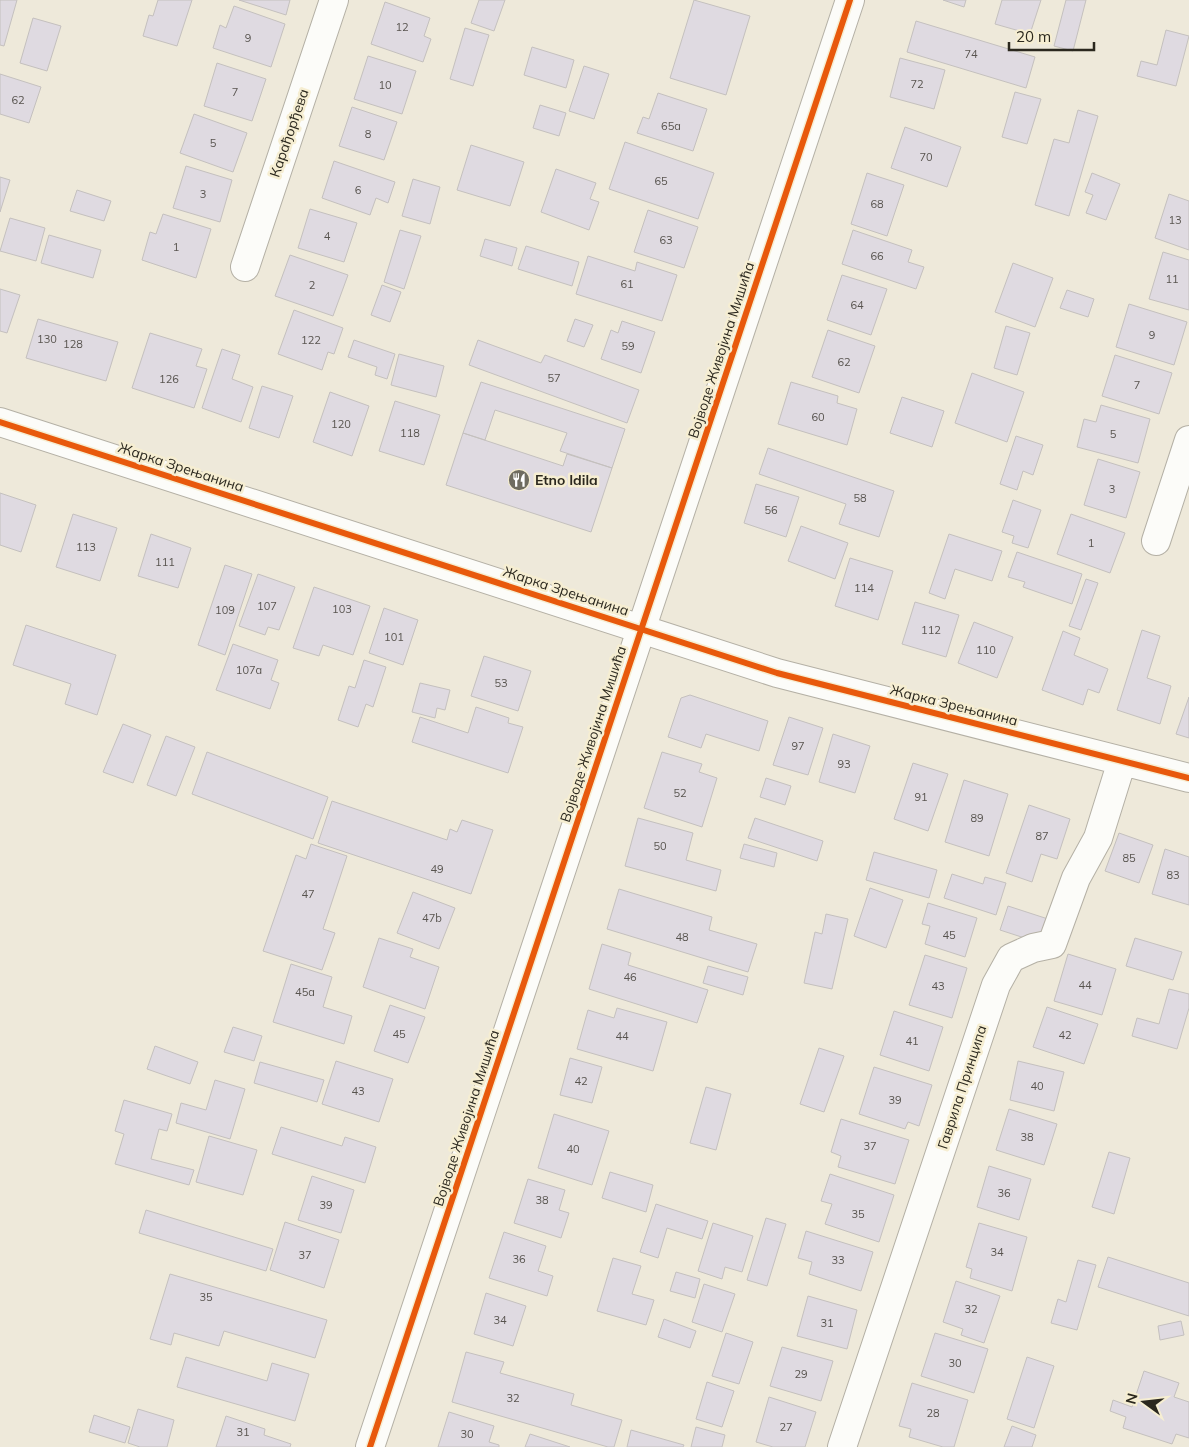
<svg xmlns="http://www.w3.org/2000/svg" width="1189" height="1447" viewBox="0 0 1189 1447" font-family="Mulish,sans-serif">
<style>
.building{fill:#dfdae1;stroke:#c4c0be}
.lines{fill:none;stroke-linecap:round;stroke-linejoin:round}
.street-casing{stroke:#b4b0a5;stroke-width:30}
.street{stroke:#fcfcf9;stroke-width:28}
.cycleway-casing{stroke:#f6eed2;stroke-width:9}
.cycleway{stroke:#e8590c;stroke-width:6}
.labels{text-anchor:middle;stroke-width:5;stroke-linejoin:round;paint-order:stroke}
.number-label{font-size:11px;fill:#58544f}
.street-label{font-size:14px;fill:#2b281e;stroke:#f6eed2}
.poi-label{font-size:14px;font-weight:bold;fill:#2b281e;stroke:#f6eed2;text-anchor:start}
</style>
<rect width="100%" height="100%" fill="#eee9da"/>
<path class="building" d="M0,0H17L4,46L0,45Z
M158,0H192L177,46L143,36L149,15L153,16Z
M239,0H290L286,15Z
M479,0H505L494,31L471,23Z
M694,0L750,16L726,95L670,78Z
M943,0H966L964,7Z
M1002,0H1041L1030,34L995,24Z
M1066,0H1086L1073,51L1054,46Z
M385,2L430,18L424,36L431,39L423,62L371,44Z
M234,6L285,24L271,67L213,48L220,25L226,28Z
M33,18L61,26L47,71L20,63Z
M916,21L1035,57L1026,88L907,52Z
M465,28L489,35L473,86L450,79Z
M1166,30L1189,36L1176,86L1137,76L1141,61L1157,65Z
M532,47L574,60L566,88L524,75Z
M368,56L416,71L402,114L354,99Z
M900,58L945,70L934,109L890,97Z
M217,63L266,79L252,121L204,106Z
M584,66L609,74L594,119L569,111Z
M0,74L41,87L29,123L0,114Z
M1015,92L1041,99L1027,144L1002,137Z
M658,93L707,109L693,151L637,133L643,117L649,119Z
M540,105L566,113L559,136L533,128Z
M352,107L397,122L384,160L339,146Z
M1078,110L1098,116L1069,216L1035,205L1054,139L1069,143Z
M194,114L247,133L233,172L180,153Z
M905,127L961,147L947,187L891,168Z
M625,142L714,173L698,219L609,189Z
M471,145L524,162L510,206L457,190Z
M334,161L395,182L388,203L376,198L370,215L322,198Z
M186,166L232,180L220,222L173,208Z
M556,169L596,183L590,199L599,202L589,230L541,212Z
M867,173L904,185L887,236L851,224Z
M1092,173L1120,184L1106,220L1086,213L1093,195L1085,192Z
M0,177L10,180L0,212Z
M413,179L440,187L430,224L402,216Z
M77,190L111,201L104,221L70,211Z
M1169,194L1189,201V250L1155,238Z
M310,209L357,223L344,262L298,248Z
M648,210L698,227L684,268L634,252Z
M163,214L211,229L196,278L142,260L150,232L156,234Z
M10,218L45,228L36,261L0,251Z
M400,230L421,236L404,289L384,282Z
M853,230L912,250L908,262L924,267L916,289L842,264Z
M49,235L101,250L93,278L41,263Z
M485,239L517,248L512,266L480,256Z
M526,246L579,262L572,286L518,269Z
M1163,252L1189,260V310L1149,299Z
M290,255L348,275L333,316L275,296Z
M588,256L635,271L637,262L677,275L662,321L576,294Z
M1013,263L1053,278L1035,327L995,312Z
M842,275L887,289L871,335L827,320Z
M382,285L401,292L390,322L371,315Z
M0,289L20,295L7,333L0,331Z
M1067,290L1094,299L1088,317L1060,308Z
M1129,304L1187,322L1174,365L1116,347Z
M294,310L343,328L334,354L328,352L322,370L278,354Z
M38,319L118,342L106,381L26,358Z
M575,319L593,325L584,347L567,341Z
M622,321L655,332L641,373L601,359L611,330L618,333Z
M1006,326L1030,333L1017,375L994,368Z
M828,330L875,346L859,393L812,377Z
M150,333L202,349L196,366L207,369L194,408L132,388Z
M354,340L395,354L387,379L375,375L377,367L348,357Z
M478,340L541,363L545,355L639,390L627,423L469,365Z
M222,349L240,355L232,379L253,387L241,422L202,408Z
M399,354L444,366L436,397L391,385Z
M1115,355L1172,373L1159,414L1102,396Z
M972,373L1024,392L1007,442L955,423Z
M481,382L625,429L612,468L560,451L567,433L495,410L485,440L463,433Z
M791,382L838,396L837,403L857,409L847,445L778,424Z
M262,386L293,396L279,438L249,428Z
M330,392L369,406L352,456L313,442Z
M902,397L944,411L932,447L890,433Z
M395,401L440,415L424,465L379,451Z
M1101,405L1150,419L1138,463L1077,447L1084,419L1096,422Z
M463,433L563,466L567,454L612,468L591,532L446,485Z
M1016,436L1043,445L1033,475L1023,471L1017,490L1000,484Z
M768,448L894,491L879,537L839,524L846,504L759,474Z
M1098,459L1140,472L1126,518L1084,505Z
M756,484L799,497L786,537L744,523Z
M0,493L36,505L21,552L0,545Z
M1013,500L1041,510L1028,548L1012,543L1014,536L1002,532Z
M73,514L117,528L100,581L56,567Z
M1071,514L1125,533L1110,573L1057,554Z
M801,526L848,543L835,579L788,561Z
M151,534L191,548L178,588L138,576Z
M949,534L1002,551L992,581L955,569L945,599L929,593Z
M1017,552L1082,574L1072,604L1023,587L1025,582L1008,577Z
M850,558L893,571L878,620L835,606Z
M225,565L252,574L225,655L198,645Z
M258,574L295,587L279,630L268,627L265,635L239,626Z
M1086,579L1098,583L1081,630L1069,626Z
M314,587L370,606L353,655L323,645L319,656L293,648Z
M915,602L959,615L946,657L902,644Z
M384,608L418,620L403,665L369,653Z
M974,622L1013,637L997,678L958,663Z
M26,625L116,655L97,715L65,704L71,684L13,665Z
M1142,630L1160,636L1147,678L1171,686L1160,724L1117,710Z
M1063,631L1080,638L1074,655L1108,669L1099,693L1088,689L1083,705L1042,690Z
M233,644L278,660L271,680L279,683L270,709L216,690Z
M484,656L531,671L518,711L471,696Z
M364,660L386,667L373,707L366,704L358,727L338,720L349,686L355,688Z
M420,683L450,690L445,710L437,708L435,718L412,712Z
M690,695L768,721L759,751L706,734L701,748L668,737L681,698Z
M1189,697V738L1176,734Z
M476,707L509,718L508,723L523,727L508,773L412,742L420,717L468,733Z
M789,717L823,728L808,775L773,765Z
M123,724L151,735L133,783L103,772Z
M833,734L870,746L855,793L819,782Z
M166,736L195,747L176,796L147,785Z
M207,752L328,797L313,839L192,794Z
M662,752L702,764L699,772L717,778L702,827L644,808Z
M913,763L948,774L928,831L894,819Z
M766,778L791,786L785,805L760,797Z
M964,780L1008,794L989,856L945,842Z
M332,801L447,840L450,829L457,832L462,820L493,830L471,894L318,843Z
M1029,805L1070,819L1057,859L1041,854L1032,882L1006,873Z
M638,818L693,833L686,860L721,870L716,891L625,866Z
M755,818L823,841L817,861L748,838Z
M1119,833L1153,845L1139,883L1105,871Z
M311,844L347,856L323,929L335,933L322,970L263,951L296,855L306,859Z
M744,844L777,853L774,867L740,858Z
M1165,849L1189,857V905L1152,894Z
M874,852L937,870L929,898L866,880Z
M952,874L983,884L985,877L1006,883L996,915L944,898Z
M870,888L903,900L886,948L854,936Z
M619,889L712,917L709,930L757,944L748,972L607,929Z
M413,892L455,908L439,949L397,933Z
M928,903L977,918L965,957L925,944L930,926L922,924Z
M1008,906L1048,919L1040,943L1000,930Z
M826,914L848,919L832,989L804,983L815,932L822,934Z
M379,938L413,949L410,957L439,967L425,1009L363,987Z
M1135,938L1182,952L1173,980L1126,966Z
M602,944L631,953L628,965L708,990L697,1023L589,989Z
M1068,954L1116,969L1102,1015L1054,1001Z
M925,955L967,968L952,1018L909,1005Z
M291,964L332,977L323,1007L352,1016L344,1044L273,1022Z
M708,966L748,977L743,995L703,983Z
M1169,989L1189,994V1008L1177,1049L1132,1036L1137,1018L1159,1024Z
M390,1005L425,1017L408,1063L374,1051Z
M1047,1007L1098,1024L1084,1064L1033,1047Z
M617,1008L667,1022L653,1071L577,1049L588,1010L614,1018Z
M894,1011L943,1027L929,1071L880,1055Z
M233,1027L262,1036L254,1061L224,1052Z
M155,1046L198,1062L190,1084L147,1069Z
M819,1048L844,1056L824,1112L800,1104Z
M570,1058L602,1067L592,1103L560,1095Z
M336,1061L393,1079L379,1122L322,1104Z
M1018,1061L1064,1072L1054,1111L1010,1100Z
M260,1062L324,1080L317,1102L254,1083Z
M874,1067L932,1085L919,1126L908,1122L905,1129L859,1114Z
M215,1080L245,1089L230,1139L176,1123L181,1103L206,1110Z
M706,1087L731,1094L716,1150L690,1143Z
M124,1100L172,1114L167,1131L159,1129L151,1159L194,1170L189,1185L115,1164L124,1134L115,1131Z
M1009,1109L1057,1124L1044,1165L996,1150Z
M554,1114L609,1131L592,1185L538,1168Z
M841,1119L909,1140L895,1184L838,1167L841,1156L831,1152Z
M281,1127L342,1146L345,1137L376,1147L365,1183L272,1154Z
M209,1136L257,1150L243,1195L196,1182Z
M1109,1152L1130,1158L1114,1214L1092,1207Z
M989,1166L1031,1179L1019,1220L977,1207Z
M610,1172L653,1185L646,1212L602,1198Z
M830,1174L894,1195L879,1242L825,1224L832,1204L821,1201Z
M312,1176L354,1190L341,1233L298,1220Z
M528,1179L565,1190L559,1210L569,1213L561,1238L514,1223Z
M656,1204L708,1221L702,1239L667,1228L658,1258L640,1252Z
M146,1210L273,1249L266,1271L139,1233Z
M766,1218L786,1224L767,1286L747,1280Z
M285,1222L339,1240L324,1288L270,1270Z
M713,1223L753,1236L742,1272L725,1267L722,1279L698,1271Z
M979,1223L1027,1237L1012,1291L970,1278L972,1269L966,1267Z
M806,1231L873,1252L861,1291L809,1274L812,1262L798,1258Z
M504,1232L546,1246L538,1271L553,1276L547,1296L489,1278Z
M1108,1257L1189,1283V1316L1098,1287Z
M613,1258L641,1266L632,1294L654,1300L646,1325L597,1311Z
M1078,1260L1096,1265L1077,1330L1051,1323L1058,1299L1066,1302Z
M676,1272L700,1279L695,1298L670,1291Z
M170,1274L327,1320L315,1358L224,1331L219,1346L174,1333L171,1345L150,1339Z
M956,1281L1000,1296L984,1343L961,1335L963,1329L943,1322Z
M704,1284L735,1294L722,1332L692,1322Z
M486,1293L526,1306L513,1346L474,1334Z
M808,1296L857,1310L847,1349L797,1336Z
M664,1319L696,1331L690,1348L658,1337Z
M1181,1321L1184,1335L1160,1340L1158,1326Z
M726,1333L753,1342L739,1384L712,1376Z
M935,1333L988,1349L974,1393L921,1376Z
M782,1347L833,1361L821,1401L770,1386Z
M466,1352L504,1362L500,1373L574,1394L571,1405L622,1420L614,1447H608L452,1402Z
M186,1357L267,1381L272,1363L309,1374L295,1421L177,1387Z
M1027,1357L1054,1366L1034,1428L1007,1419Z
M1144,1371L1179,1383L1174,1397L1189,1402V1438L1176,1434L1172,1444L1123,1428L1126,1417L1110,1411L1113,1400L1132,1407Z
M707,1382L734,1391L722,1427L696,1419Z
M912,1383L968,1400L954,1447H943L909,1437L911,1429L899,1426Z
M769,1397L816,1412L805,1447H773L756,1442Z
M138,1409L174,1420L167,1447H140L128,1443Z
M449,1412L494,1426L489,1442L499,1445V1447H438Z
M94,1415L130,1427L125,1443L89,1432Z
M226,1416L265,1429L264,1435L291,1444L290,1447H216Z
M1012,1426L1036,1435L1032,1447H1004Z
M696,1427L725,1435L722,1447H691Z
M631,1430L684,1445L683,1447H627Z
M530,1434L570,1447H525Z"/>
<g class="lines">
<g class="street-casing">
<path id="street" d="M245,267L334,0
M0,422L777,673L1189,778
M1156,541L1189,440
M370,1447L850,0
M842,1447L996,985L1011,958L1033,948L1052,944L1076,878L1098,838L1122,761"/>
</g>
<use href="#street" class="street"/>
<g class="cycleway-casing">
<path id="cycleway" d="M0,422L777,673L1189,778
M370,1447L850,0"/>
</g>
<use href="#cycleway" class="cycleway"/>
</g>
<defs>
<g id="restaurant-disc" transform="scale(1.125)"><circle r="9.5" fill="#6f6c60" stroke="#f6eed2"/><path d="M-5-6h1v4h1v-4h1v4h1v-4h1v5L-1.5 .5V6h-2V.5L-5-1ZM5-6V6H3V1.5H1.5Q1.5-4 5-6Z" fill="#fff"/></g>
</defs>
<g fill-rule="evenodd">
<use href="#restaurant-disc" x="519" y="480"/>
</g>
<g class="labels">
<g class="number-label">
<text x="402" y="31">12</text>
<text x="248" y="42">9</text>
<text x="971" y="58">74</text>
<text x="917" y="88">72</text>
<text x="385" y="89">10</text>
<text x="235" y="96">7</text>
<text x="18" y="104">62</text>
<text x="671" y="130">65a</text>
<text x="368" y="138">8</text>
<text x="213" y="147">5</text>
<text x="926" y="161">70</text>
<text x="661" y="185">65</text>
<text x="358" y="194">6</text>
<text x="203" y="198">3</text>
<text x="877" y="208">68</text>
<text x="1175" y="224">13</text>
<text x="327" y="240">4</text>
<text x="666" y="244">63</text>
<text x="176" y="251">1</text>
<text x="877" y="260">66</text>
<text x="1172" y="283">11</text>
<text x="627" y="288">61</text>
<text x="312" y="289">2</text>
<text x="857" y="309">64</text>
<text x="1152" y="339">9</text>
<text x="47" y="343">130</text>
<text x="311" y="344">122</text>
<text x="73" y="348">128</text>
<text x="628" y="350">59</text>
<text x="844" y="366">62</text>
<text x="554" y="382">57</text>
<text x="169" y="383">126</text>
<text x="1137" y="389">7</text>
<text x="818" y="421">60</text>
<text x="341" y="428">120</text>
<text x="410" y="437">118</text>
<text x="1113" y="438">5</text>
<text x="1112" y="493">3</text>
<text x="860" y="502">58</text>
<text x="771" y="514">56</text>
<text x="1091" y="547">1</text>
<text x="86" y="551">113</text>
<text x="165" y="566">111</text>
<text x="864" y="592">114</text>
<text x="267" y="610">107</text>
<text x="342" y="613">103</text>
<text x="225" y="614">109</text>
<text x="931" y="634">112</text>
<text x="394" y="641">101</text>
<text x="986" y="654">110</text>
<text x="249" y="674">107a</text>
<text x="501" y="687">53</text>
<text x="798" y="750">97</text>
<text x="844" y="768">93</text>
<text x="680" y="797">52</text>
<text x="921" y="801">91</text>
<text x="977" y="822">89</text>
<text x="1042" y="840">87</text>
<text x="660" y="850">50</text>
<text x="1129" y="862">85</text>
<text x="437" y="873">49</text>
<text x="1173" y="879">83</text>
<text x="308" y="898">47</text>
<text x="432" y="922">47b</text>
<text x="949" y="939">45</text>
<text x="682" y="941">48</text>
<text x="630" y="981">46</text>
<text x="1085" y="989">44</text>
<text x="938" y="990">43</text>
<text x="305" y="996">45a</text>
<text x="399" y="1038">45</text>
<text x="1065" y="1039">42</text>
<text x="622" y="1040">44</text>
<text x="912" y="1045">41</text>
<text x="581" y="1085">42</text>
<text x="1037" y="1090">40</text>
<text x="358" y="1095">43</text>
<text x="895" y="1104">39</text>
<text x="1027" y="1141">38</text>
<text x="870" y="1150">37</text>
<text x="573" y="1153">40</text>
<text x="1004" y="1197">36</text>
<text x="542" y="1204">38</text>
<text x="326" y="1209">39</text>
<text x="858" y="1218">35</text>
<text x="997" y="1256">34</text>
<text x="305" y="1259">37</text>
<text x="519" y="1263">36</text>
<text x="838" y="1264">33</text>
<text x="206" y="1301">35</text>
<text x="971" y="1313">32</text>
<text x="500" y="1324">34</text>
<text x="827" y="1327">31</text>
<text x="955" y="1367">30</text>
<text x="801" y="1378">29</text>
<text x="513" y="1402">32</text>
<text x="933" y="1417">28</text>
<text x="786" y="1431">27</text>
<text x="243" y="1436">31</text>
<text x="467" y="1438">30</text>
</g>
<g class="street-label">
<text transform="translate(289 133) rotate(-71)" y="5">Карађорђева</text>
<text transform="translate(721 350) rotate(-72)" y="5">Војводе Живојина Мишића</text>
<text transform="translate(181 467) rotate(18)" y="5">Жарка Зрењанина</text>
<text transform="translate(566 591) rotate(18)" y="5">Жарка Зрењанина</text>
<text transform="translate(954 705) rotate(14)" y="5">Жарка Зрењанина</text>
<text transform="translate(593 734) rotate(-72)" y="5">Војводе Живојина Мишића</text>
<text transform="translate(962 1087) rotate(-72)" y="5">Гаврила Принципа</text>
<text transform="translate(466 1118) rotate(-72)" y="5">Војводе Живојина Мишића</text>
</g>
<g class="poi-label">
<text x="535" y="485">Etno Idila</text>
</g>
</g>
<g transform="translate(1144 1402) rotate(285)" stroke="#f6eed2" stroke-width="4" paint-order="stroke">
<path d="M0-4L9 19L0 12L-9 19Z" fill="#2b281e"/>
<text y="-8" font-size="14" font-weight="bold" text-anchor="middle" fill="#2b281e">N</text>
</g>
<path d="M1009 42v8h85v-8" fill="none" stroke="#2b281e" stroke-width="2.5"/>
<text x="1016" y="42" font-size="15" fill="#2b281e" stroke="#f6eed2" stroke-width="4" paint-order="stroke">20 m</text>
</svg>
